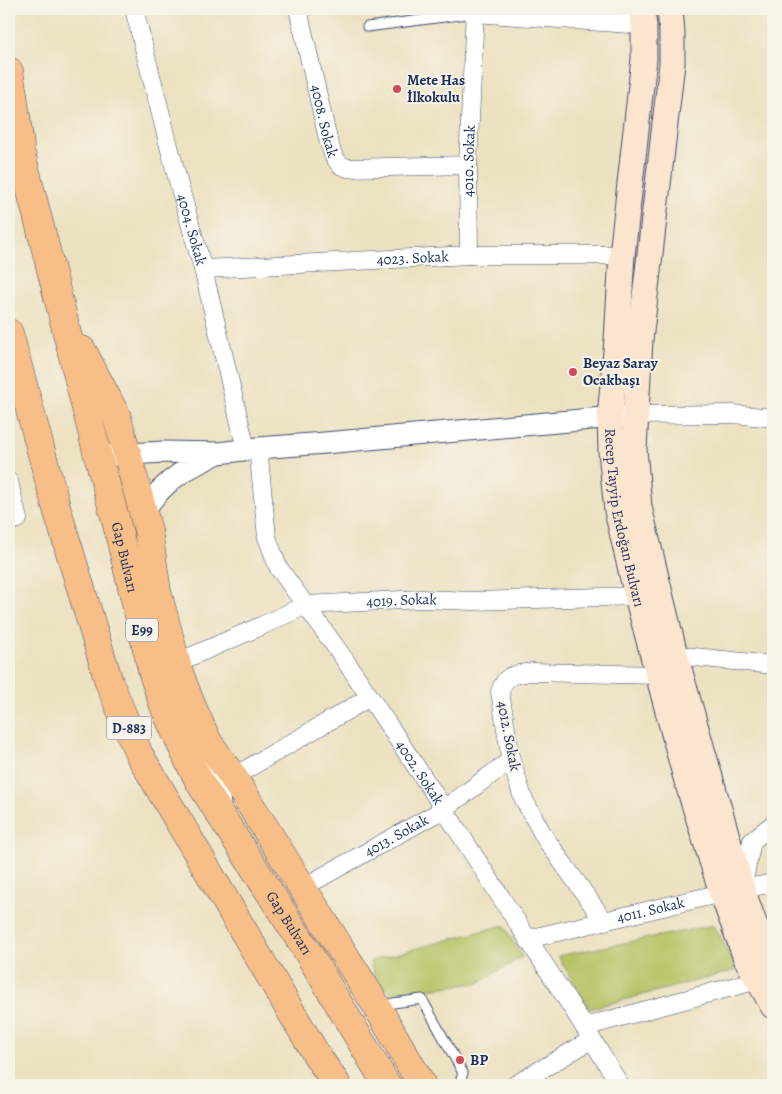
<svg xmlns="http://www.w3.org/2000/svg" width="782" height="1094" viewBox="0 0 782 1094" font-family="Alegreya,serif">
<style>
.green{fill:#b6c264;stroke:#687861}
.lines{fill:none;stroke-linecap:round;stroke-linejoin:round}
.service-casing{stroke:#3a4a6d;stroke-width:11}
.minor-casing{stroke:#3a4a6d;stroke-width:19}
.tertiary-casing{stroke:#3a4a6d;stroke-width:23}
.secondary-casing{stroke:#3a4a6d;stroke-width:27}
.trunk-casing{stroke:#3a4a6d;stroke-width:29}
.service{stroke:#fff;stroke-width:9}
.minor{stroke:#fff;stroke-width:18}
.tertiary{stroke:#fff;stroke-width:21}
.secondary{stroke:#fce5cf;stroke-width:25}
.trunk{stroke:#f7be87;stroke-width:28}
.poi-dot{fill:#d1495b;stroke:#f7f3e8;stroke-width:2}
.labels{text-anchor:middle;stroke-width:4;stroke-linejoin:round;paint-order:stroke}
.shield{fill:#f7f3e8;stroke:#5d6a87;stroke-width:1}
.shield-label{font-size:14px;font-weight:bold;fill:#1b2f5e}
.poi-label{font-size:15px;font-weight:bold;fill:#1b2f5e;stroke:#f7f3e8;text-anchor:start}
.street-label{font-size:15px;fill:#1b2f5e;stroke:#f7f3e8}
</style>
<rect width="100%" height="100%" fill="#f7f3e8"/>
<filter id="ink" filterUnits="userSpaceOnUse"><feTurbulence type="fractalNoise" baseFrequency=".02" numOctaves="2"/><feDisplacementMap in="SourceGraphic" scale="10" xChannelSelector="R" yChannelSelector="G"/><feConvolveMatrix kernelMatrix="1 2 1 2 8 2 1 2 1" color-interpolation-filters="sRGB"/></filter>
<filter id="wash" filterUnits="userSpaceOnUse"><feTurbulence type="fractalNoise" baseFrequency=".0096" numOctaves="4" result="noise"/><feDisplacementMap in="SourceGraphic" scale="20" xChannelSelector="R" yChannelSelector="G"/><feGaussianBlur stdDeviation="1.12" result="paint"/><feColorMatrix in="noise" values="0 0 0 0 0 0 0 0 0 0 0 0 0 0 0 0 0 1.4 0 .05"/><feComposite in="paint" operator="in"/></filter>
<g filter="url(#wash)">
<rect width="100%" height="100%" fill="#ece1c0"/>
<path class="green" d="M504,925L522,957L478,983L393,993L376,983L370,961Z
M714,925L737,970L589,1009L558,956Z"/>
</g>
<g filter="url(#ink)">
<g class="lines">
<g class="service-casing">
<path id="service" d="M367,27L475,13
M379,1005L422,999L463,1073L459,1085"/>
</g>
<g class="minor-casing">
<g id="minor">
<path id="s1" d="M134,9L179,185L203,269L246,449"/>
<path id="s2" d="M298,9L328,139L333,155L340,165L348,168L468,165"/>
<path d="M475,13L644,25"/>
<path id="s3" d="M469,255L468,165L475,9"/>
<path id="s4" d="M203,269L469,255H622"/>
<path d="M635,415L733,414L773,418"/>
<path id="s5" d="M258,448L267,537L278,567L345,660L433,792L575,1012L620,1085"/>
<path d="M9,482L18,519L9,522"/>
<path d="M675,655L773,665"/>
<path id="s6" d="M176,663L261,626L306,605L421,599L473,601L637,596"/>
<path d="M233,777L370,697"/>
<path d="M743,885L752,841L773,824"/>
<path id="s7" d="M302,888L444,809L511,760"/>
<path d="M604,921L545,838L523,798L511,760L500,692C506,673 514,675 531,672L658,675"/>
<path id="s8" d="M528,939L722,893L773,883"/>
<path d="M584,1027L758,980"/>
<path d="M515,1085L591,1040"/>
</g>
</g>
<g class="tertiary-casing">
<path id="tertiary" d="M112,455L164,452L219,453L258,448L325,443L625,416
M143,512C153,497 166,483 181,473C192,466 205,460 216,454
M211,751L217,777L221,814"/>
</g>
<g class="secondary-casing">
<g id="secondary">
<path id="s9" d="M641,9L644,25V59L622,255L617,340L610,417L611,451L617,511L637,596L686,778L722,893L746,958L773,1006"/>
<path d="M670,9L672,33V63L640,340L634,449L639,507L675,655L742,889L754,923L773,962"/>
</g>
</g>
<g class="trunk-casing">
<g id="trunk">
<path d="M9,71L13,94L20,146"/>
<path id="s10" d="M9,128L22,157L45,246L98,456L116,521L153,674L165,709L189,762L202,786L309,954L387,1085"/>
<path d="M9,333L56,506L109,682L139,754L316,1054L337,1085"/>
<path d="M82,350L117,417L148,530L157,591L178,669L190,702L208,742L233,777L376,1005L422,1085"/>
</g>
</g>
<use href="#service" class="service"/>
<use href="#minor" class="minor"/>
<use href="#tertiary" class="tertiary"/>
<use href="#secondary" class="secondary"/>
<use href="#trunk" class="trunk"/>
</g>
</g>
<g class="poi-dot">
<circle cx="397" cy="89" r="5"/>
<circle cx="573" cy="372" r="5"/>
<circle cx="460" cy="1060" r="5"/>
</g>
<g class="labels">
<g class="shield">
<rect x="126" y="618.5" width="32" height="23" rx="4"/>
<rect x="106.5" y="716.5" width="45" height="23" rx="4"/>
</g>
<g class="shield-label">
<text x="142" y="635">E99</text>
<text x="129" y="733">D-883</text>
</g>
<g class="poi-label">
<text x="407" y="85">Mete Has<tspan x="407" dy="17">İlkokulu</tspan></text>
<text x="583" y="368">Beyaz Saray<tspan x="583" dy="17">Ocakbaşı</tspan></text>
<text x="470" y="1065">BP</text>
</g>
<g class="street-label">
<text dy="5" stroke="none"><textPath href="#s2" startOffset="115">4008. Sokak</textPath></text>
<text dy="5" stroke="none"><textPath href="#s3" startOffset="94">4010. Sokak</textPath></text>
<text dy="5" stroke="none"><textPath href="#s1" startOffset="228">4004. Sokak</textPath></text>
<text dy="5" stroke="none"><textPath href="#s4" startOffset="210">4023. Sokak</textPath></text>
<text dy="5" stroke="none"><textPath href="#s9" startOffset="512">Recep Tayyip Erdoğan Bulvarı</textPath></text>
<text dy="5" stroke="none"><textPath href="#s10" startOffset="445">Gap Bulvarı</textPath></text>
<text dy="5" stroke="none"><textPath href="#s6" startOffset="238">4019. Sokak</textPath></text>
<text transform="translate(509 736) rotate(79)" y="5">4012. Sokak</text>
<text dy="5" stroke="none"><textPath href="#s5" startOffset="371">4002. Sokak</textPath></text>
<text dy="5" stroke="none"><textPath href="#s7" startOffset="108">4013. Sokak</textPath></text>
<text dy="5" stroke="none"><textPath href="#s8" startOffset="126">4011. Sokak</textPath></text>
<text dy="5" stroke="none"><textPath href="#s10" startOffset="850">Gap Bulvarı</textPath></text>
</g>
</g>
<rect width="782" height="1094" fill="none" stroke="#f7f3e8" stroke-width="30"/>
</svg>
